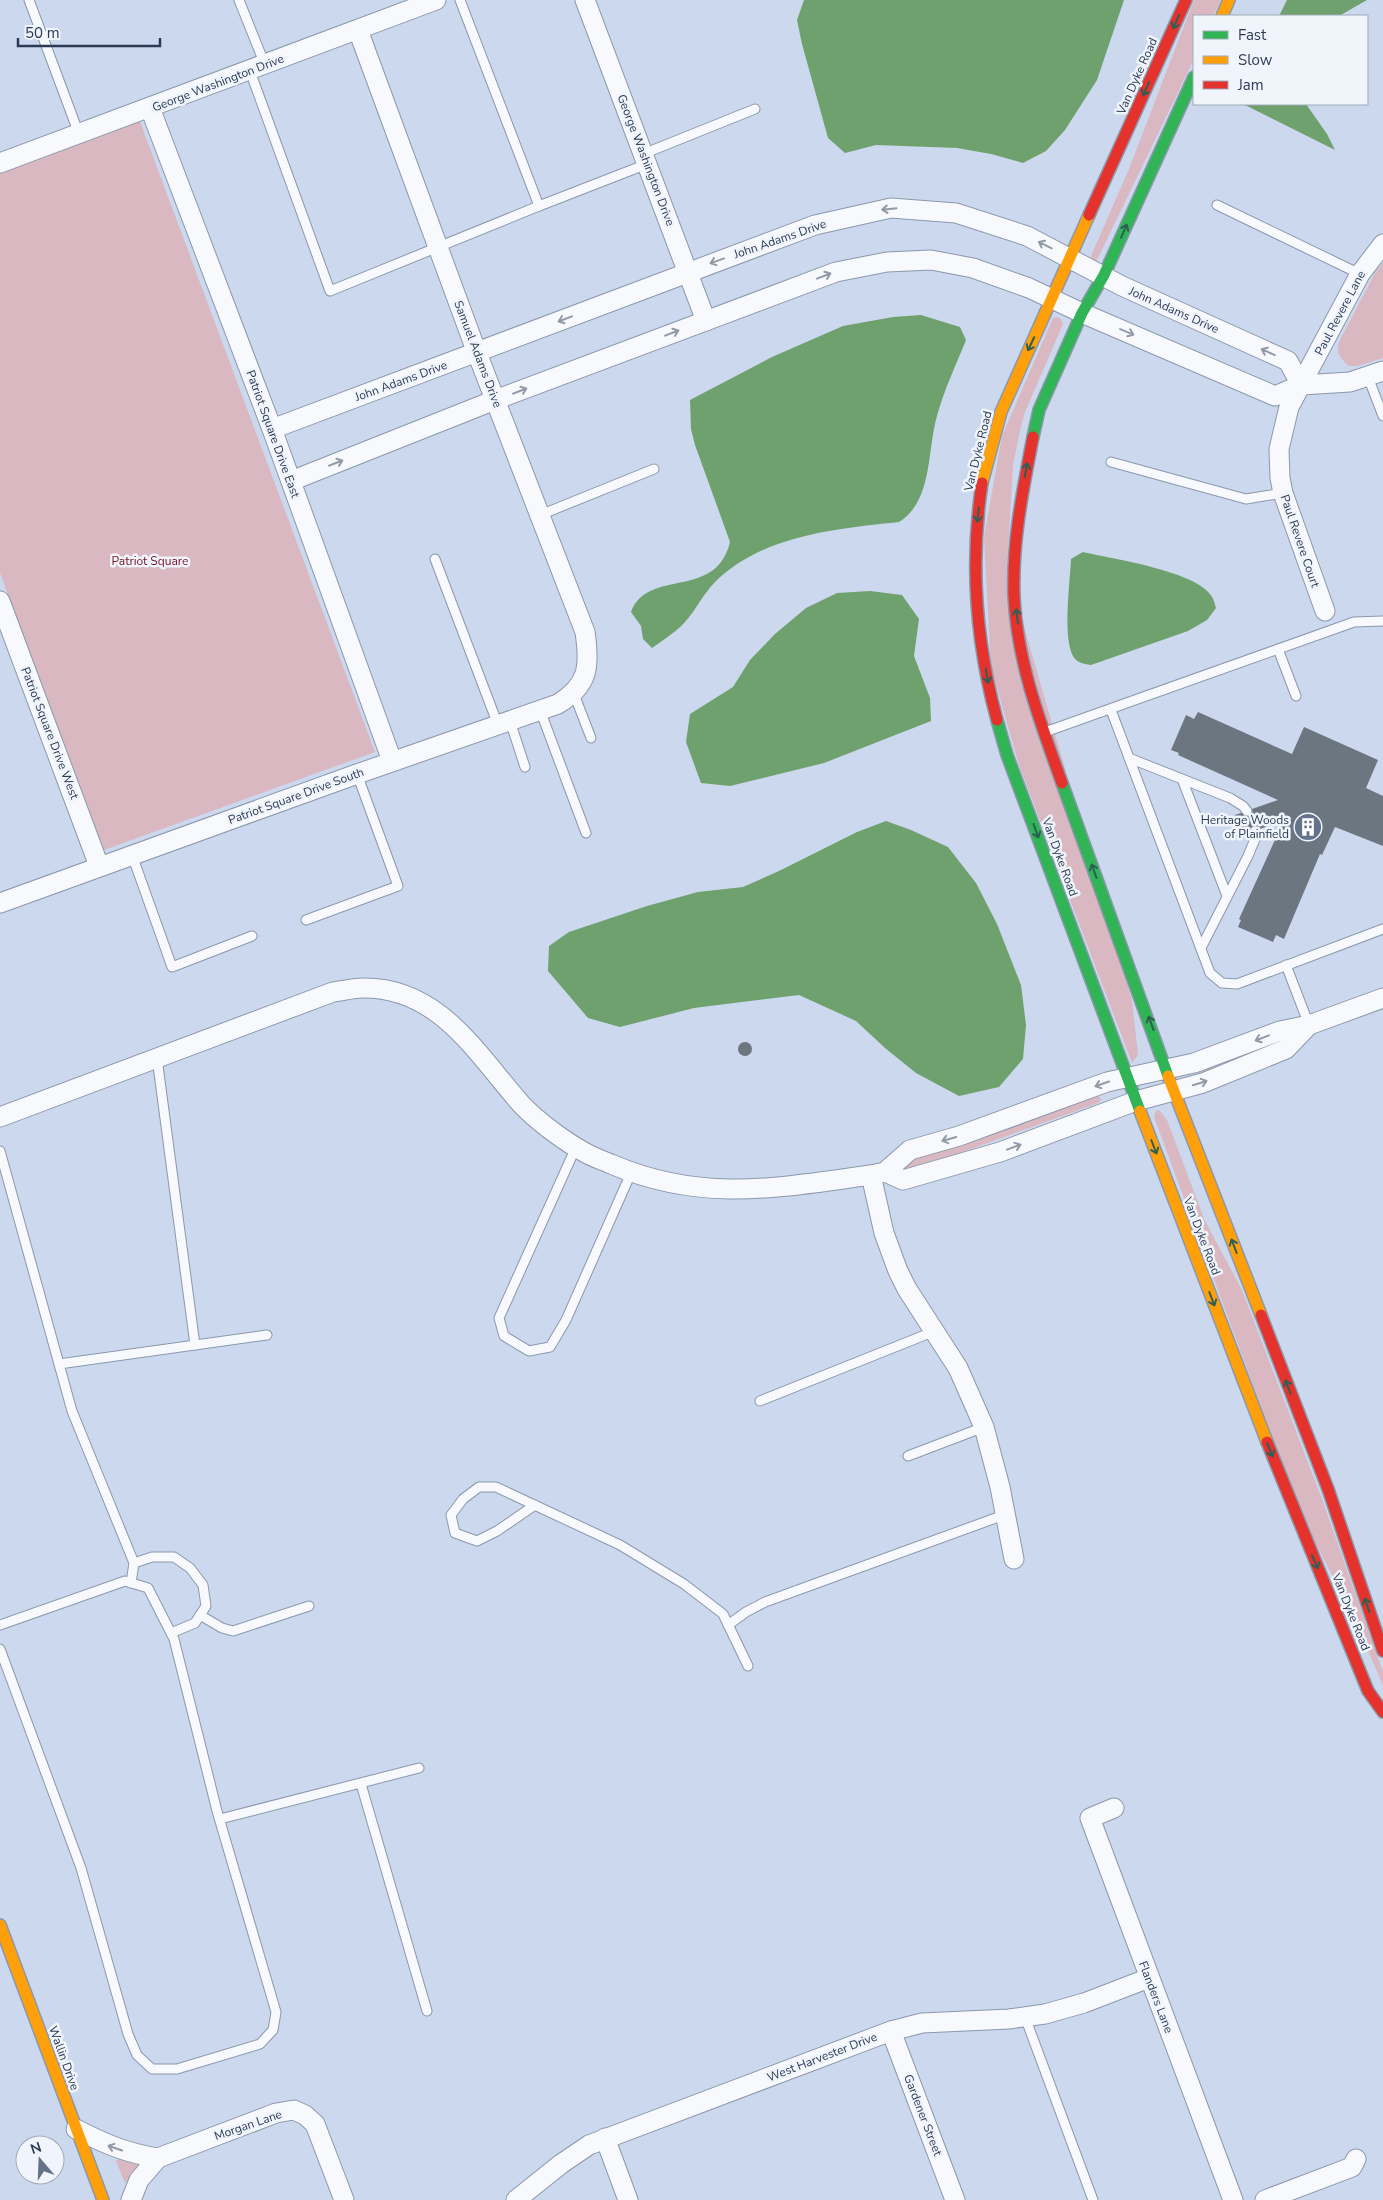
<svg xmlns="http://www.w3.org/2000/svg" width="1383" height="2200" font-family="'Nunito Sans',sans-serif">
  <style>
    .green { fill: #d9b8c1 }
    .water { fill: #6fa16e }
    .building { fill: #6c7680 }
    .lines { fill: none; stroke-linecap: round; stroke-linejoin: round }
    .lane-casing { stroke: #8b98ac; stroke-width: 11 }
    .street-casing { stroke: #8b98ac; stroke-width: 21 }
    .fast-casing { stroke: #8b98ac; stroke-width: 14 }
    .slow-casing { stroke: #8b98ac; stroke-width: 14 }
    .jam-casing { stroke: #8b98ac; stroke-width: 14 }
    .lane { stroke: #f7f9fc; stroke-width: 9 }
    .street { stroke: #f7f9fc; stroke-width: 19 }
    .fast { stroke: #30b455; stroke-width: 11 }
    .slow { stroke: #ff9f0a; stroke-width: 11 }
    .jam { stroke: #e5322d; stroke-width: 11 }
    .oneway { stroke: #2d5f55 }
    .oneway2 { stroke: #929aa8 }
    .labels { text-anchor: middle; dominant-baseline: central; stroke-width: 5; stroke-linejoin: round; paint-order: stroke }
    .street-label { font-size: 12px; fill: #2c3b55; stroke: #f0f4fb }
    .park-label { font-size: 12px; fill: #771322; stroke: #f0f4fb }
    .poi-label { font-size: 12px; fill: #2c3b55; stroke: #f0f4fb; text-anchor: end }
  </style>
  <rect width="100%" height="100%" fill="#cbd8ed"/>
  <g class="green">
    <path d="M1194 0H1221L1213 16H1194V59L1096 262 1093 261 1091 256 1129 169Z"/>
    <path d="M139 119 375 752 104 850 0 573V171Z"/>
    <path d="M1383 263V358L1358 366H1349C1340 358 1336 354 1339 342L1375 273Z"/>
    <path d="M1057 317 1060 318 1063 324 1025 412 1020 430 1013 465 1007 568 1132 1000 1138 1055 1132 1063 1019 765 991 667 984 537 1002 436 1053 318Z"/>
    <path d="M1281 1039 1280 1044 1200 1074 1196 1072Z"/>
    <path d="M1096 1095 1099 1096 1101 1100 1098 1103 921 1167 901 1171 898 1167 908 1161 964 1143Z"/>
    <path d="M1159 1110 1167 1120 1205 1221 1242 1290 1322 1499 1383 1672V1685L1349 1608 1301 1515 1154 1117 1156 1111Z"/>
    <path d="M118 2159 138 2165 125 2183 116 2161Z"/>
  </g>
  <g class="water">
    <path d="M804 0H1124L1097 80 1065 130 1046 151 1023 163 991 154 957 148 876 145 845 153 828 138 802 44 797 20Z"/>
    <path d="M1287 0H1367L1339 16H1279Z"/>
    <path d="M1243 104H1306L1327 134 1335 150Z"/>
    <path d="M921 315 960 327 966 340C956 365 944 390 937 416 927 450 933 501 899 522 835 529 763 535 715 582 703 594 696 610 685 622 676 632 663 640 652 648L643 639 641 626 631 612C648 567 716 601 730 542L695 445 691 429 690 400 772 357 843 326 893 317Z"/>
    <path d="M1083 552C1112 559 1198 571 1212 597 1214 600 1215 605 1216 608L1207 620 1188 631 1091 665C1083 664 1075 662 1072 654 1063 632 1070 583 1071 559Z"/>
    <path d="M870 591 902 595 919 619 914 656 930 698 931 721 824 763 730 786 701 783 686 742 690 714 733 687 750 660 775 634 806 608 837 593Z"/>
    <path d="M886 821 911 830 948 847 976 883 997 924 1021 985 1026 1025 1023 1059 999 1087 959 1096 916 1073 885 1048 856 1021 799 995 694 1008 620 1027 588 1018 548 971 549 946 569 932 647 906 698 892 743 887 779 871 857 832Z"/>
  </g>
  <g class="building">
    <path d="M1198 712 1292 754 1304 727 1378 760 1366 788 1383 796V846L1335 827 1322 855 1320 854 1284 939 1276 935 1273 942 1238 927 1241 920 1239 919 1284 820 1243 835 1235 815 1278 800 1178 755 1179 753 1171 750 1186 715 1194 719Z"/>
    <circle cx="745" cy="1049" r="7"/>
  </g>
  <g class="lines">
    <defs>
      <g id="lane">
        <path d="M29 0 79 134"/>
        <path d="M239 0 265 65"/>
        <path d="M250 71 330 291 539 206 460 0"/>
        <path d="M643 154 755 109"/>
        <path d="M1217 205 1360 274"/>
        <path d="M539 206 647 164"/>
        <path d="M1368 377 1383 416"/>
        <path d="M1111 462 1246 499 1283 493"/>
        <path d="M540 515 654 469"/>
        <path d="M435 559 498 725"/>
        <path d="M1278 649 1296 696"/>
        <path d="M574 694 591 738"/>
        <path d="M540 710 586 833"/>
        <path d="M1111 710 1210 973 1222 983 1237 984 1383 929"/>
        <path d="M510 721 525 767"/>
        <path d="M1045 732 1354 622 1383 621"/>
        <path d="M1129 758 1230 798 1243 806 1247 811"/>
        <path d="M1182 779 1227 896"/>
        <path d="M132 855 172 967 252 936"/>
        <path d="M306 920 398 886 357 774"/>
        <path d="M1201 948 1248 856 1255 839V831"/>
        <path d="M1286 965 1309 1025"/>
        <path d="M157 1058 195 1345"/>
        <path d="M576 1147 499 1318 504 1336 529 1351 550 1347 566 1320 631 1173"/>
        <path d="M0 1151 72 1411 134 1563"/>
        <path d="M59 1364 267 1335"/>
        <path d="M760 1401 935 1331"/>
        <path d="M908 1456 984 1427"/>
        <path d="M535 1505 497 1531 477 1541 455 1533 451 1515 463 1499 479 1487H496L620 1545 684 1584 723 1614 748 1666"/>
        <path d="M131 1583 134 1563 152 1557H174L190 1568 203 1585 206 1606 195 1623 171 1633"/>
        <path d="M200 1615 222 1628 233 1631 309 1606"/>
        <path d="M0 1625 125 1581 148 1588 174 1639 217 1811 276 2012 273 2030 260 2044 177 2069H152L137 2055 128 2034 81 1868 0 1649"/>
        <path d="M728 1625 746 1612 765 1602 1004 1515"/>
        <path d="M361 1784 427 2011"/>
        <path d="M220 1819 419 1768"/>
        <path d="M1025 2017 1093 2200"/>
      </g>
      <g id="street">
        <path d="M585 0 706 321"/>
        <path d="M150 108 272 429 392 761"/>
        <path d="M0 163 436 0"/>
        <path d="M272 429 815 225 891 208 956 213 1027 236 1122 286 1288 361 1301 385"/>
        <path d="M291 481 495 400 836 272 887 262 931 260 973 268 1029 288 1082 313 1275 396 1301 385 1350 382 1383 371"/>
        <path d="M0 601 99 866"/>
        <path d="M1325 611 1283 493 1280 478 1279 449 1289 407 1360 274 1383 244"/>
        <path d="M0 903 357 774 558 704C589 685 590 666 585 632L477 353 358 30"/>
        <path d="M0 1117 333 992C343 991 353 988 363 988 439 987 477 1054 521 1104 537 1121 564 1141 584 1152 592 1157 602 1160 611 1164 702 1203 777 1188 871 1175L885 1172 910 1150 959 1136 1107 1082 1194 1063 1280 1031 1309 1025 1383 998"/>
        <path d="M885 1172 903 1180 1000 1152 1136 1101 1203 1083 1286 1049 1309 1025"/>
        <path d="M871 1175 884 1233 898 1271 907 1289 958 1368 984 1427 1000 1487 1014 1559"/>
        <path d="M1114 1808 1090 1818 1233 2200"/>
        <path d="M891 2031 955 2200"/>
        <path d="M76 2129C105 2144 126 2153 158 2158"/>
        <path d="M605 2138 628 2200"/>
        <path d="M131 2200 139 2180 158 2158 276 2113 294 2110 305 2115 315 2124 344 2200"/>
        <path d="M516 2200 561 2164 589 2145 891 2031 922 2023 1009 2019 1045 2014 1084 2003 1149 1978"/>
        <path d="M1265 2200 1352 2167 1356 2159"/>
      </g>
      <g id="fast">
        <path d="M1033 437 1039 410 1082 313 1104 275 1194 77"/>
        <path d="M997 720 1007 755 1140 1111"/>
        <path d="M1062 783 1168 1076"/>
      </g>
      <g id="slow">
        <path d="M1222 16 1229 0"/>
        <path d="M982 483 1001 412 1089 215"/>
        <path d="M1168 1076 1261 1315"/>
        <path d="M1140 1111 1267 1442"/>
        <path d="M0 1925 103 2200"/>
      </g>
      <g id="jam">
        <path d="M1089 215 1186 0"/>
        <path d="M1033 437C1023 489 1012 542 1014 596 1017 661 1040 722 1062 783"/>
        <path d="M982 483C970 562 976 643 997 720"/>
        <path d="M1261 1315 1328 1489 1383 1651"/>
        <path d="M1267 1442 1368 1691 1383 1712"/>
      </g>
    </defs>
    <use href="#lane" class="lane-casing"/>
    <use href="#street" class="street-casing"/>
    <use href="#fast" class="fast-casing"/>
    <use href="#slow" class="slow-casing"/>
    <use href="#jam" class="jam-casing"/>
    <use href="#lane" class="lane"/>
    <use href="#street" class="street"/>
    <use href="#fast" class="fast"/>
    <use href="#slow" class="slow"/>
    <use href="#jam" class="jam"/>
  </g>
  <defs><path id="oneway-shaft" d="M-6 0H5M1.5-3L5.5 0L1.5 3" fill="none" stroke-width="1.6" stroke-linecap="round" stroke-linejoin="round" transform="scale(1.25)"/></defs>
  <g class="oneway">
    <use href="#oneway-shaft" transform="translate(1176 22) rotate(114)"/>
    <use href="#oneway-shaft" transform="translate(1146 89) rotate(114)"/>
    <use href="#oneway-shaft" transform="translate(1124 231) rotate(-66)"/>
    <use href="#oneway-shaft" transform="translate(1031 344) rotate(115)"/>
    <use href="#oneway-shaft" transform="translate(1026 470) rotate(-79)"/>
    <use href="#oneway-shaft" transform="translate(978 515) rotate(97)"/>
    <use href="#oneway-shaft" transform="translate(1017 616) rotate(-97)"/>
    <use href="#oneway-shaft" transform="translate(987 676) rotate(80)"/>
    <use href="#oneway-shaft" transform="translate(1036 831) rotate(70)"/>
    <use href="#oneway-shaft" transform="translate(1094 871) rotate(-110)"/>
    <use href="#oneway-shaft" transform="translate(1151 1023) rotate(-110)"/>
    <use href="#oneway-shaft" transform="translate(1154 1147) rotate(69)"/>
    <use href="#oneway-shaft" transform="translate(1234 1246) rotate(-111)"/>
    <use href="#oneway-shaft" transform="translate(1212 1299) rotate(69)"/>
    <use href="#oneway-shaft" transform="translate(1288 1387) rotate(-111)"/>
    <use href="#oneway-shaft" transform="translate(1270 1450) rotate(69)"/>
    <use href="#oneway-shaft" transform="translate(1315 1562) rotate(66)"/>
    <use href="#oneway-shaft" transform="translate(1367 1605) rotate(-109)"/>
  </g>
  <g class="oneway2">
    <use href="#oneway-shaft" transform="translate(889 209) rotate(174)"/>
    <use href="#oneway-shaft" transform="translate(1045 245) rotate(-153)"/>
    <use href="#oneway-shaft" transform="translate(717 261) rotate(160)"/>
    <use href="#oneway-shaft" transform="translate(824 276) rotate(-21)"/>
    <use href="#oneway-shaft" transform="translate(565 319) rotate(159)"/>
    <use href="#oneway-shaft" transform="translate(1127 332) rotate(23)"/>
    <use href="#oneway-shaft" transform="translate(672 333) rotate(-21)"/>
    <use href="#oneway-shaft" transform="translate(1268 352) rotate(-156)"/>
    <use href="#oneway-shaft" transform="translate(520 391) rotate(-21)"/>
    <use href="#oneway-shaft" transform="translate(336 463) rotate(-21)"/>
    <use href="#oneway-shaft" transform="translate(1262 1038) rotate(159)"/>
    <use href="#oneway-shaft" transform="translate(1200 1083) rotate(-17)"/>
    <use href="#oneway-shaft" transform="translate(1102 1084) rotate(161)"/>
    <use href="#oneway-shaft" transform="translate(949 1139) rotate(164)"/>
    <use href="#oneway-shaft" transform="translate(1014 1147) rotate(-20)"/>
    <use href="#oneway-shaft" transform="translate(115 2148) rotate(-161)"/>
  </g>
  <defs>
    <symbol id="building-disc" viewBox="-11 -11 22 22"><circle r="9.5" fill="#64728a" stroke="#f0f4fb"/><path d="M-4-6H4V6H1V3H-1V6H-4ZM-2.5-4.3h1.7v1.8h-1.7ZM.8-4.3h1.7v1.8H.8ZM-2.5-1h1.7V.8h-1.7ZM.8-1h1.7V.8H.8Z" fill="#fff"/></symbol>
  </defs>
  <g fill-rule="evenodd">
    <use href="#building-disc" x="1292" y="811" width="32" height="32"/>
  </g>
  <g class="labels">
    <g class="street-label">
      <text transform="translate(1137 76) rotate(-66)">Van Dyke Road</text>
      <text transform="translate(218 83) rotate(-21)">George Washington Drive</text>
      <text transform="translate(646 160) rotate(69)">George Washington Drive</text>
      <text transform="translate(780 239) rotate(-19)">John Adams Drive</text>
      <text transform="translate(1174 310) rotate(24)">John Adams Drive</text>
      <text transform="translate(1340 313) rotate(-62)">Paul Revere Lane</text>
      <text transform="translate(478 354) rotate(69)">Samuel Adams Drive</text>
      <text transform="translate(401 381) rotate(-20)">John Adams Drive</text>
      <text transform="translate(273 434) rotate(70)">Patriot Square Drive East</text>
      <text transform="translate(978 451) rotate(-76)">Van Dyke Road</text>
      <text transform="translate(1300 541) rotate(71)">Paul Revere Court</text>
      <text transform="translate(50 733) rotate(69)">Patriot Square Drive West</text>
      <text transform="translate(296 796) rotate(-20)">Patriot Square Drive South</text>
      <text transform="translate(1060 857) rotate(70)">Van Dyke Road</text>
      <text transform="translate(1202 1236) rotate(69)">Van Dyke Road</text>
      <text transform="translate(1351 1612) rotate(68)">Van Dyke Road</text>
      <text transform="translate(1156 1997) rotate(69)">Flanders Lane</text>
      <text transform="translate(822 2057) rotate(-21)">West Harvester Drive</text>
      <text transform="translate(64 2058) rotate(70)">Wallin Drive</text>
      <text transform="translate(923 2115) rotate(69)">Gardener Street</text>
      <text transform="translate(248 2125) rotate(-19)">Morgan Lane</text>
    </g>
    <g class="park-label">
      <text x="150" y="561">Patriot Square</text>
    </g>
    <g class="poi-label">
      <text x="1289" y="820">Heritage Woods<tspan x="1289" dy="14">of Plainfield</tspan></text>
    </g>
  </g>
  <rect x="1193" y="15" width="175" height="90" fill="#f0f4fb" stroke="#a2aab9"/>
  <rect x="1203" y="31" width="25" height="8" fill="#30b455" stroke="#a2aab9"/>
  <text x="1238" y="40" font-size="15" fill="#2c3b55">Fast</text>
  <rect x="1203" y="56" width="25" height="8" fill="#ff9f0a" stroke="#a2aab9"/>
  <text x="1238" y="65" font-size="15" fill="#2c3b55">Slow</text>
  <rect x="1203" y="81" width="25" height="8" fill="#e5322d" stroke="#a2aab9"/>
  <text x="1238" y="90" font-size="15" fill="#2c3b55">Jam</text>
  <g transform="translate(40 2160) rotate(341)"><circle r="24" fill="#f0f4fb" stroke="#a2aab9"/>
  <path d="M0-4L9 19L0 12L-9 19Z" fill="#64728a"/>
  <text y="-8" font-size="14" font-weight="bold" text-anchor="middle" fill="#2c3b55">N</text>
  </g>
  <path d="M18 38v8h142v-8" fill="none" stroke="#2c3b55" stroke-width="2.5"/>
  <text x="25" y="38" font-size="15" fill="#2c3b55" stroke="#f0f4fb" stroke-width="4" paint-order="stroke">50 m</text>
</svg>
